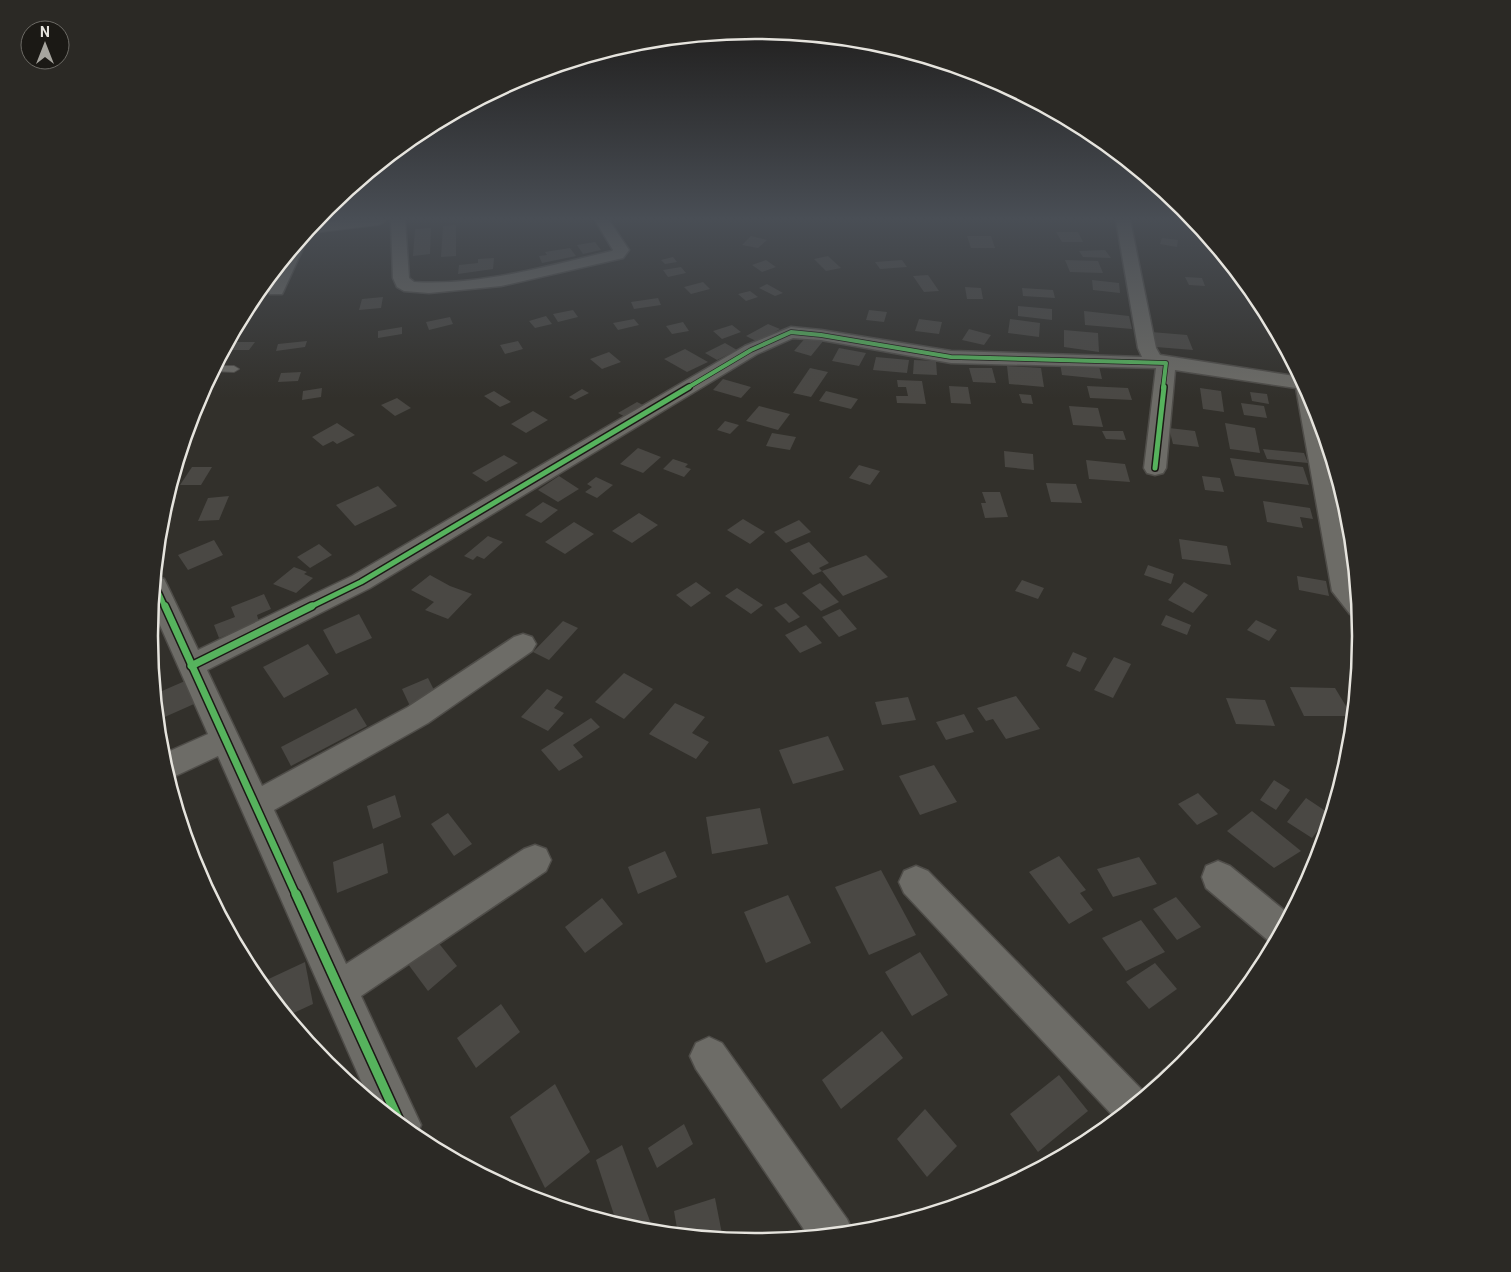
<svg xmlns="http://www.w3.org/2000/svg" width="1511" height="1272" font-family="Roboto,sans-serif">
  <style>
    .building { fill: #4a4844 }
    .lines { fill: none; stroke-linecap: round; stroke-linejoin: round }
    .service-casing { stroke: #4f4d49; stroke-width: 2 }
    .minor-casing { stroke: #4f4d49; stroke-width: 3 }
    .tertiary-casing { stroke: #4f4d49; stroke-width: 2 }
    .service { fill: #6d6c67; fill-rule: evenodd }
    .minor { fill: #6d6c67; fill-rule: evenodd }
    .tertiary { fill: #6d6c67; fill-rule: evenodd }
    .cycleway-far3-casing { stroke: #1b1915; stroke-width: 5.5 }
    .cycleway-far2-casing { stroke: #1b1915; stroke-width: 8 }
    .cycleway-far1-casing { stroke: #1b1915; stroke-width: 10 }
    .cycleway-casing { stroke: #1b1915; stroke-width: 12 }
    .cycleway-far3 { stroke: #56b35d; stroke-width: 4 }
    .cycleway-far2 { stroke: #56b35d; stroke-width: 5 }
    .cycleway-far1 { stroke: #56b35d; stroke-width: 7 }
    .cycleway { stroke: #56b35d; stroke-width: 9 }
    .rim { fill: none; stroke: #e6e4de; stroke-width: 2.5 }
  </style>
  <rect width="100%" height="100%" fill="#32302b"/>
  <g class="building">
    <path d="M456 225V256L441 257 443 226Z"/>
    <path d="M431 228 430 254 413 256 415 229Z"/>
    <path d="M1056 232H1078L1083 242H1062Z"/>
    <path d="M751 236 767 240 758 248 742 245Z"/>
    <path d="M967 236H991L995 248H971Z"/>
    <path d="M1162 238 1178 240 1177 247 1160 244Z"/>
    <path d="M595 242 601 250 583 254 577 245Z"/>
    <path d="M570 248 576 256 542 263 539 256 547 255 545 252Z"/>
    <path d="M1105 250 1111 258 1083 257 1079 251Z"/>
    <path d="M828 256 841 268 826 271 814 259Z"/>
    <path d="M673 257 677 262 665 264 661 260Z"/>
    <path d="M494 258 493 269 458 274 459 265 478 263V259Z"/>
    <path d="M766 260 776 267 762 272 752 265Z"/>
    <path d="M902 260 907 267 880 269 875 262Z"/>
    <path d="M1065 260 1098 261 1103 273 1070 272Z"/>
    <path d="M681 267 686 273 668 277 663 270Z"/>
    <path d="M928 275 939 291 924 292 913 276Z"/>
    <path d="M1185 277 1202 278 1205 286 1189 285Z"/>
    <path d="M1092 280 1119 283 1120 293 1093 290Z"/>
    <path d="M703 282 710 289 691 294 684 287Z"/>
    <path d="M767 284 783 293 775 296 759 288Z"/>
    <path d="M965 287 981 288 983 299H967Z"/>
    <path d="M1022 288 1053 290 1055 298 1023 296Z"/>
    <path d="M750 291 758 297 746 301 738 294Z"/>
    <path d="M383 297 381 308 359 310 362 299Z"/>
    <path d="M658 298 661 305 634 309 631 302Z"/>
    <path d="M249 304H261L250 319H241Z"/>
    <path d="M1018 306 1052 309V320L1018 316Z"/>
    <path d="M573 310 578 317 558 322 553 314Z"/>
    <path d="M869 310 887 312 884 322 866 320Z"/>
    <path d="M1084 311 1129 316 1132 329 1085 325Z"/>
    <path d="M546 316 552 324 535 328 529 321Z"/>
    <path d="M450 317 453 324 429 330 426 322Z"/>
    <path d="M634 319 639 325 618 330 613 323Z"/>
    <path d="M919 319 942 322 939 334 915 331Z"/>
    <path d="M1010 319 1040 323 1039 337 1008 333Z"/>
    <path d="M683 322 689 331 672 334 666 326Z"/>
    <path d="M768 324 780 329 758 342 746 336Z"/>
    <path d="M732 325 741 332 722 339 713 331Z"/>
    <path d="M402 327V334L378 338V331Z"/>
    <path d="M969 329 991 335 984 345 962 340Z"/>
    <path d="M1064 330 1098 333 1099 352 1064 347Z"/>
    <path d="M1151 332 1187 335 1193 350 1156 347Z"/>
    <path d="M807 336 824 340 811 356 794 351Z"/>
    <path d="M307 341 305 347 276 351 278 344Z"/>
    <path d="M518 341 523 349 505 354 500 345Z"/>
    <path d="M237 342H255L249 350H231Z"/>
    <path d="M725 343 737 350 717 360 705 353Z"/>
    <path d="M839 348 866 353 859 366 832 361Z"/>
    <path d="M685 349 708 362 687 372 664 359Z"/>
    <path d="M609 352 621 362 602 369 590 359Z"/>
    <path d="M876 357 909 360 907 373 873 370Z"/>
    <path d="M914 360 936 361 937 375 913 374Z"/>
    <path d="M1060 363 1099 366 1102 379 1062 375Z"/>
    <path d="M1007 366 1041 368 1044 387 1009 384Z"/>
    <path d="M810 368 828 372 811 397 793 393Z"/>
    <path d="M969 368H992L996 383 973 382Z"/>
    <path d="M301 372 298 381 278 382 281 373Z"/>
    <path d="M723 379 751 387 741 398 713 390Z"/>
    <path d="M897 380 922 381 926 404 897 403 896 396H908L906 387H898Z"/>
    <path d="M949 386 968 387 971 404 951 403Z"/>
    <path d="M1087 386 1128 388 1132 400 1090 398Z"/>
    <path d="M322 388 321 397 302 400 303 391Z"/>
    <path d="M1200 388 1221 391 1224 412 1203 409Z"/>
    <path d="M582 389 589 393 575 400 569 397Z"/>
    <path d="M494 391 511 402 500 407 484 396Z"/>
    <path d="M826 391 858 399 851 409 819 401Z"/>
    <path d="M1250 392 1267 394 1269 404 1252 401Z"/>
    <path d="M1019 394 1031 395 1033 404 1022 403Z"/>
    <path d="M397 398 411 408 395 416 381 405Z"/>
    <path d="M637 402 649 408 631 420 618 413Z"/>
    <path d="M1241 403 1264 406 1267 418 1244 415Z"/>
    <path d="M759 406 790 414 778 430 746 421Z"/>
    <path d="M1069 406 1098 408 1103 427 1073 425Z"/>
    <path d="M533 411 548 420 526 433 511 424Z"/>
    <path d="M725 421 739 425 730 434 717 430Z"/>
    <path d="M337 423 355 435 337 444 333 441 323 446 312 437Z"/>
    <path d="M1225 423 1255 428 1260 453 1230 449Z"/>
    <path d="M1169 428 1195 431 1199 447 1173 444Z"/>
    <path d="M1102 431H1123L1126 440 1106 439Z"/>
    <path d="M772 433 796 437 790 450 766 446Z"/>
    <path d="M638 448 661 457 643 473 620 464Z"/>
    <path d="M1263 449 1304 453 1308 463 1267 459Z"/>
    <path d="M1004 451 1033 454 1034 470 1005 467Z"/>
    <path d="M504 455 518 463 486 482 472 473Z"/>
    <path d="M1230 458 1303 467 1309 485 1235 476Z"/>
    <path d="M673 459 688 464 685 467 691 469 684 477 663 469Z"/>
    <path d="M1086 460 1125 464 1130 482 1089 479Z"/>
    <path d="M859 465 880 471 870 485 849 478Z"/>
    <path d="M192 467H212L201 485H180Z"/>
    <path d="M559 476 579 489 558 502 538 490Z"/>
    <path d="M1202 476 1220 478 1224 492 1205 490Z"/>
    <path d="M596 477 613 485 597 498 585 492 592 487 587 484Z"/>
    <path d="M1046 483 1076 484 1082 503 1051 502Z"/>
    <path d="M378 486 397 506 355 526 336 505Z"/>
    <path d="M982 492H1000L1008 517 985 518 981 503H986Z"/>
    <path d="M176 496 173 511 163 512 167 497Z"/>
    <path d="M229 496 219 520 198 521 208 498Z"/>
    <path d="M1263 501 1310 508 1313 519 1300 517 1303 528 1267 522Z"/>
    <path d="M543 502 558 510 541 523 525 515Z"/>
    <path d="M639 513 658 525 632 543 612 531Z"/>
    <path d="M743 519 765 532 750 544 727 530Z"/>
    <path d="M799 520 811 532 786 543 774 532Z"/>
    <path d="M574 522 594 534 565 554 545 542Z"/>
    <path d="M488 536 503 542 484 559 477 556 473 560 464 556Z"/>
    <path d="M1179 539 1227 546 1231 565 1182 559Z"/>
    <path d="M214 540 223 555 188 570 178 555Z"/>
    <path d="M809 542 829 563 819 568 822 571 866 555 888 577 843 596 822 571 813 575 790 550Z"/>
    <path d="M319 544 332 555 310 568 297 557Z"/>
    <path d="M1148 565 1174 574 1171 584 1144 575Z"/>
    <path d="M294 567 307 572 304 574 313 578 296 593 273 584Z"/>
    <path d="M430 575 450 586 472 594 448 619 425 610 434 602 411 590Z"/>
    <path d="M1297 576 1326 581 1329 596 1299 590Z"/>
    <path d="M1022 580 1044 588 1038 599 1015 591Z"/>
    <path d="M696 582 711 593 691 607 676 595Z"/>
    <path d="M1184 582 1208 595 1193 613 1168 600Z"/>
    <path d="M820 583 839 602 821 611 802 593Z"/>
    <path d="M737 588 763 605 751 614 725 596Z"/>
    <path d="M264 594 271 609 257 615 259 622 219 638 214 625 235 617 231 607Z"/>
    <path d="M786 603 800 617 789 623 774 608Z"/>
    <path d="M840 609 857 629 839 637 822 617Z"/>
    <path d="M359 614 372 638 336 654 323 630Z"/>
    <path d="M1166 615 1191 625 1187 635 1161 625Z"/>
    <path d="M1256 620 1277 630 1269 641 1247 630Z"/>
    <path d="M563 621 578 628 549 660 533 652Z"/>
    <path d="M806 625 822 643 800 653 785 635Z"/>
    <path d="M308 644 329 674 284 698 263 667Z"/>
    <path d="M1073 652 1087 658 1080 672 1066 666Z"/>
    <path d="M1114 657 1131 664 1113 698 1094 690Z"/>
    <path d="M624 673 653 689 624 719 595 702Z"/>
    <path d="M428 678 436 694 410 706 402 689Z"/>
    <path d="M185 681 194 704 158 720 155 694Z"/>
    <path d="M1290 687 1335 688 1352 716H1304Z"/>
    <path d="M547 689 563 697 554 708 564 713 548 731 521 717Z"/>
    <path d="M1016 696 1040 729 1006 739 993 719 986 721 977 708Z"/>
    <path d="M908 697 916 720 882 725 875 702Z"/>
    <path d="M1226 698 1265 700 1275 726 1236 724Z"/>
    <path d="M675 703 705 717 692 733 709 742 696 759 649 734Z"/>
    <path d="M356 708 367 726 291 766 281 747Z"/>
    <path d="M964 714 974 732 946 740 936 722Z"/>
    <path d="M591 718 600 727 573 745 583 757 559 771 541 750Z"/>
    <path d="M828 736 844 770 793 784 779 750Z"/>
    <path d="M934 765 957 802 920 815 899 776Z"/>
    <path d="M1274 780 1290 790 1276 810 1260 800Z"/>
    <path d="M1198 793 1218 814 1197 825 1178 804Z"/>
    <path d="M395 795 401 817 373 829 367 806Z"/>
    <path d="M1306 798 1330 814 1312 838 1287 822Z"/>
    <path d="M760 808 768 844 712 854 706 817Z"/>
    <path d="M1252 811 1301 851 1274 868 1227 831Z"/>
    <path d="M448 813 472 844 454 856 431 824Z"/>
    <path d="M383 843 388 873 337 893 333 862Z"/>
    <path d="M665 851 677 877 638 894 628 867Z"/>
    <path d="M1059 856 1086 890 1080 893 1093 910 1069 924 1029 872Z"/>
    <path d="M1139 857 1157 884 1113 897 1097 869Z"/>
    <path d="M881 870 916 935 869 955 835 887Z"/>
    <path d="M788 895 811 943 766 963 744 912Z"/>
    <path d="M1176 897 1201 927 1177 940 1153 909Z"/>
    <path d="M602 898 623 924 585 953 565 927Z"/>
    <path d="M1141 920 1165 952 1126 971 1102 938Z"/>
    <path d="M437 941 457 966 428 991 408 964Z"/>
    <path d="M920 952 948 995 912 1016 885 972Z"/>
    <path d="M305 962 313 1004 287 1016 260 983Z"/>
    <path d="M1155 963 1177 989 1149 1009 1126 982Z"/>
    <path d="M501 1004 520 1032 476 1068 457 1038Z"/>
    <path d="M882 1031 903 1058 841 1109 822 1080Z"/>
    <path d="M1164 1068 1171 1075 1137 1103 1132 1098Z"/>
    <path d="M1059 1075 1088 1111 1038 1152 1010 1114Z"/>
    <path d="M555 1084 590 1152 545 1188 510 1117Z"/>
    <path d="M925 1109 957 1146 927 1177 897 1139Z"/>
    <path d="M684 1124 693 1144 657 1168 648 1148Z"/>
    <path d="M622 1145 654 1232 637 1230 617 1224 596 1160Z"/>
    <path d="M715 1198 723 1239 678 1234 674 1211Z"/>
  </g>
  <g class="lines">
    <defs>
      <path id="service" d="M216 366H234L239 369 234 372 213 371Z"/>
      <g id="minor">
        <path d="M391 220H405L409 278 414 282C480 286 547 266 612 251L613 250 595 220H609L629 250 623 258 501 286 429 293 404 291 397 287 393 278Z"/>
        <path d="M1116 220H1130L1156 348 1160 355 1301 377 1315 404 1326 438 1357 587 1360 616 1350 614 1332 591 1296 388 1175 370 1166 468 1163 473 1155 475 1147 473 1144 468 1156 368 951 363 821 340 793 338 757 354 370 588 207 670 262 786 408 707 514 637 523 634 532 637 536 644 532 651 428 723 274 810 346 964 524 849 535 845 546 849 551 860 546 871 361 996 421 1125 416 1137 369 1099 218 756 169 779 161 755 208 734 152 607 155 576 164 579 167 585 198 650 352 576 745 346 791 327 821 330 951 351 1142 357 1138 348Z"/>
        <path d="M300 240 305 244 284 290 282 294H270L268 290 279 266Z"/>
        <path d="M1218 861 1230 866 1290 915 1275 944 1270 942 1206 888 1202 877 1206 866Z"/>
        <path d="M916 866 928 871 1147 1095 1117 1120 904 893 899 882 904 871Z"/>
        <path d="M709 1037 722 1043 847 1219 853 1232 809 1237 696 1069 690 1056 696 1043Z"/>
      </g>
      <path id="tertiary" d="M345 220H386L383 223 378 225 305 234 313 225Z"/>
    </defs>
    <use href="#service" class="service-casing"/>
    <use href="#minor" class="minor-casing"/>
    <use href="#tertiary" class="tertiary-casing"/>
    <use href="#service" class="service"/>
    <use href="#minor" class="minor"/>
    <use href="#tertiary" class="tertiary"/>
    <defs>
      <path id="cycleway-far3" d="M687 388 751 350 791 332 821 335 951 357 1166 363 1163 388"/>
      <g id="cycleway-far2">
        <path d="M1155 468 1164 387"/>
        <path d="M155 585 165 607"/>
        <path d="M310 607 361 582 689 387"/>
      </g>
      <g id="cycleway-far1">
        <path d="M165 606 296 895"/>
        <path d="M191 666 312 606"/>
      </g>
      <path id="cycleway" d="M296 894 401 1125"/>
    </defs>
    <use href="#cycleway-far3" class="cycleway-far3-casing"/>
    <use href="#cycleway-far2" class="cycleway-far2-casing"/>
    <use href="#cycleway-far1" class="cycleway-far1-casing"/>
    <use href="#cycleway" class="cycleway-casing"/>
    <use href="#cycleway-far3" class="cycleway-far3"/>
    <use href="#cycleway-far2" class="cycleway-far2"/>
    <use href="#cycleway-far1" class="cycleway-far1"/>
    <use href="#cycleway" class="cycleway"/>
  </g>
  <linearGradient id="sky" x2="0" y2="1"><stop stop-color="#1c1a18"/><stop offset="0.55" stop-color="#494e55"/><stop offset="1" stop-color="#494e55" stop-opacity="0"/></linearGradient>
  <rect width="1511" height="398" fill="url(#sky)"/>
  <path d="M0 0H1511V1272H0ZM158 636a597 597 0 1 1 1194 0a597 597 0 1 1-1194 0Z" fill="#2b2925" fill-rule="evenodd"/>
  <path class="rim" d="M158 636a597 597 0 1 1 1194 0a597 597 0 1 1-1194 0Z"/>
  <g transform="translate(45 45)"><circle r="24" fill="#1b1915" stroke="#6c6a65"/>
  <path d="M0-4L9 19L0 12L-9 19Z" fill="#a7a59f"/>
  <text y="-8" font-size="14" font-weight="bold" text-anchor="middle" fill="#e6e4de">N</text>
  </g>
</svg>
